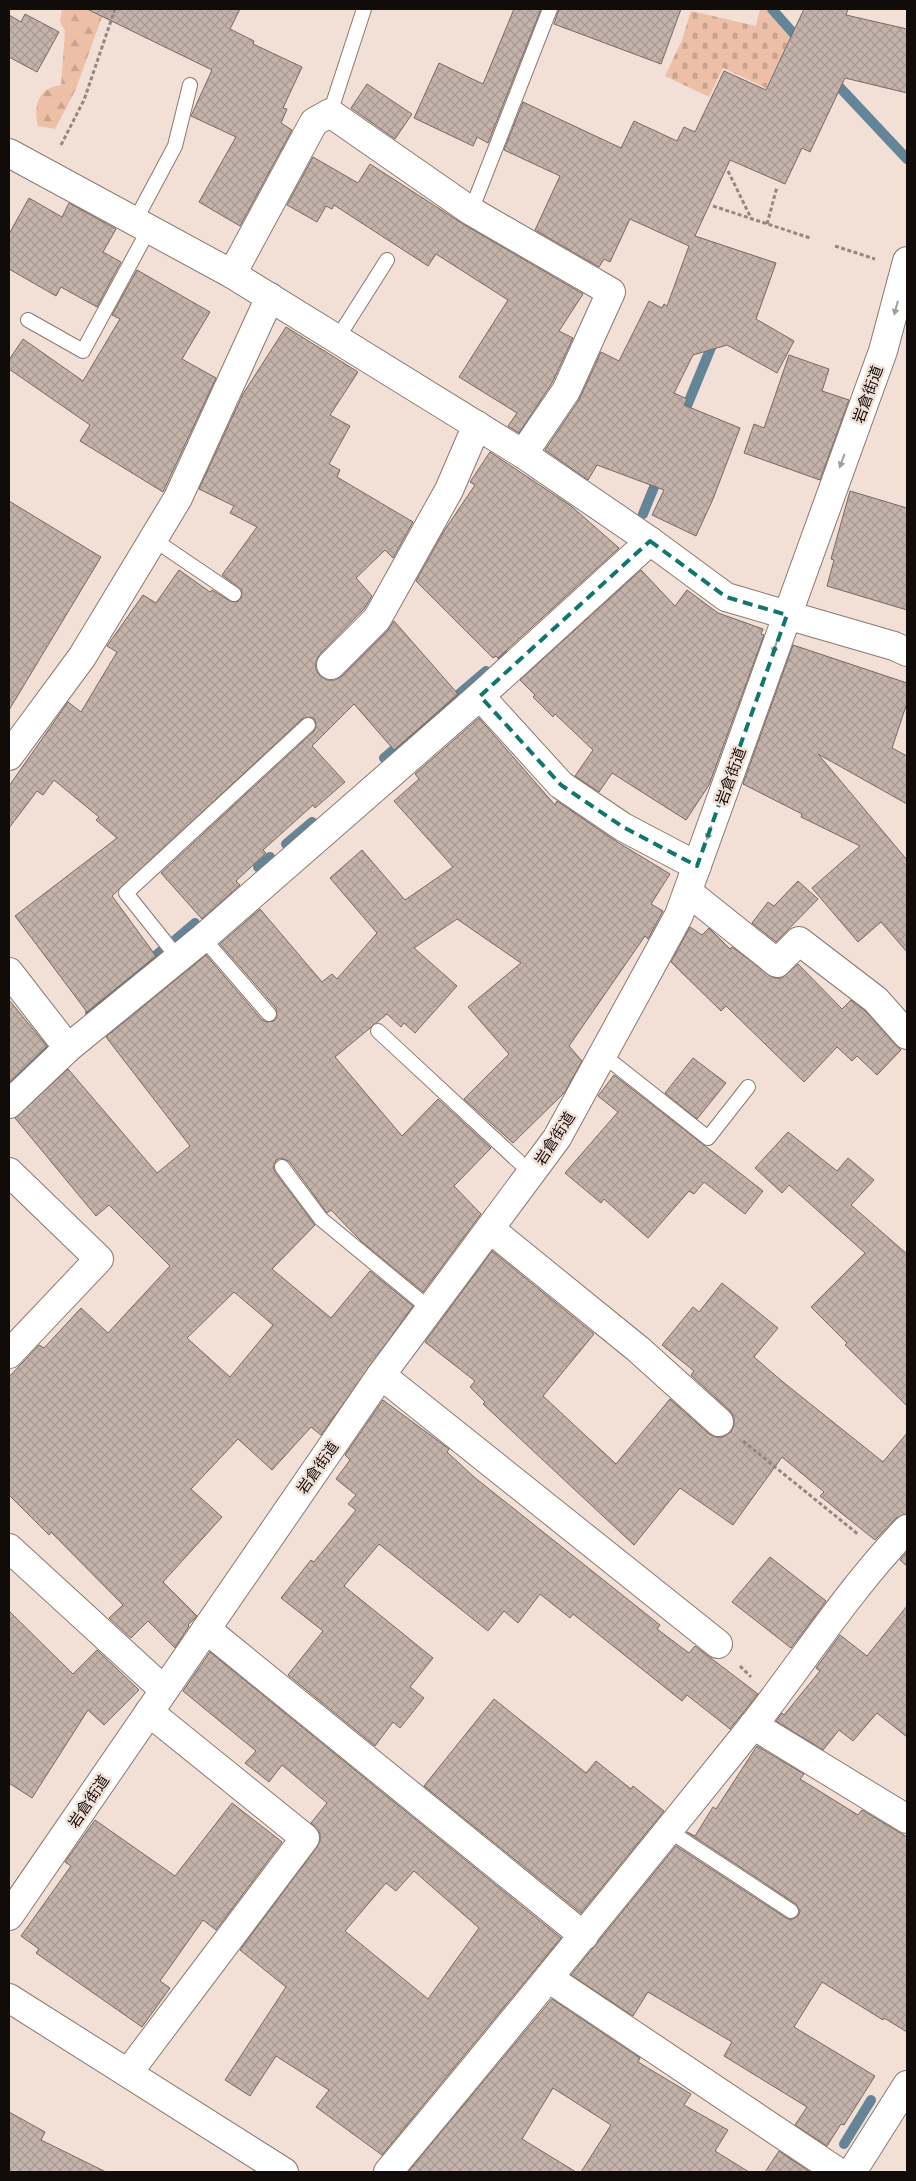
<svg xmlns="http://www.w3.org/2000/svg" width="916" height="2181" font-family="Lato,'Noto Sans JP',sans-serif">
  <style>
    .forest { fill: url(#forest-firs) }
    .cemetery { fill: url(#cemetery-stones) }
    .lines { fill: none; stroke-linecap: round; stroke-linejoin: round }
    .stream { stroke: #648498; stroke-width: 10 }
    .building { fill: url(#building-cross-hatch); stroke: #786961; fill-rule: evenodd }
    .service-casing { stroke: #897970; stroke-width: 16 }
    .minor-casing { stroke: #897970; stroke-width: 30 }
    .tertiary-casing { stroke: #897970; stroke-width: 30 }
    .path { stroke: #948781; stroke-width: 3; stroke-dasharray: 4 2.5; stroke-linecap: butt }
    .service { stroke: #fff; stroke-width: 14 }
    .minor { stroke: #fff; stroke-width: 28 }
    .tertiary { stroke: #fff; stroke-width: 28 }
    .oneway { fill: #a09e9d }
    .marked { fill: none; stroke: #0f766e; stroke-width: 4; stroke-dasharray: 10 6; stroke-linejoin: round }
    .labels { text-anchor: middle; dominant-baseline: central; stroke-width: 5; stroke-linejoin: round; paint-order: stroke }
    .street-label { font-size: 15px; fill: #110c09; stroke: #f2e0d7 }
  </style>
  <defs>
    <pattern id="forest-firs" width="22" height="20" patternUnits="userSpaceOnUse" patternTransform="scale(1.25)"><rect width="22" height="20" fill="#edbfa7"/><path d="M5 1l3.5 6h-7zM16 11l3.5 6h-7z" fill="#caa38e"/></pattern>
    <pattern id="cemetery-stones" width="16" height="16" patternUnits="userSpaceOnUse" patternTransform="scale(1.25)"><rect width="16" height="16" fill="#edbfa7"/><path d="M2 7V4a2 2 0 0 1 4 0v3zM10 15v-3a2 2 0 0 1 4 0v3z" fill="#caa38e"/></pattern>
    <pattern id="building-cross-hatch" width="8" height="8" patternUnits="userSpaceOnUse" patternTransform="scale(1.25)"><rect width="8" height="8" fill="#c4b3aa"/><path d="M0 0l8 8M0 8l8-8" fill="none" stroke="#a79991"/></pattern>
  </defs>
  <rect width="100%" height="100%" fill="#f2e0d7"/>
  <path class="forest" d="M62 9H105L75 91 55 129 38 126C33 106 38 88 61 85L65 31 60 22Z"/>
  <path class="cemetery" d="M760 9H767L791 36 766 88 723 68 709 97 665 76 682 40 691 11 756 26Z"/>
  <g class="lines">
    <g class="stream">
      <path d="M772 9 801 42"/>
      <path d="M831 78 907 159"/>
      <path d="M682 418 712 345"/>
      <path d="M643 514 659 475"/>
      <path d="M502 657 504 655"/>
      <path d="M384 758 486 671"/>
      <path d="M286 844 312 822"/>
      <path d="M258 867 270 857"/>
      <path d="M175 940 195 923"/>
      <path d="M90 1013 161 951"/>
      <path d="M9 1083 46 1051"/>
      <path d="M844 2144 871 2100"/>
    </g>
  </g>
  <g class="building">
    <path d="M87 9H240L230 29 254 41 253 44 302 67 283 108 287 109 281 123 292 130 240 226 199 202 236 137 191 116 212 70Z"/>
    <path d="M514 9H541L488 143 477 137 473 146 414 118 439 63 483 84Z"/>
    <path d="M559 9H681L661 64 554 24Z"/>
    <path d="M804 9H848L846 15 907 29V93L845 78 810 152 802 148 785 184 730 160 695 236 776 263 756 319 794 341 777 373 727 345 693 355 674 393 687 399 684 405 740 428 713 499 696 536 652 515 664 490 597 465 588 480 545 450 579 400 601 352 619 361 649 301 662 308 664 304 667 306 689 246 630 219 610 262 604 259 599 267 535 230 560 176 504 150 523 102 621 148 634 121 677 141 684 127 695 132 724 71 766 90Z"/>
    <path d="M25 14 59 32 37 72 9 57V15L21 22Z"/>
    <path d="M367 84 412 114 395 139 351 108Z"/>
    <path d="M313 157 358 183 370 164 463 224 583 294 559 331 573 338 552 383 519 433 508 426 517 413 459 377 508 300 436 254 428 266 334 205 332 209 326 206 317 222 287 205Z"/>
    <path d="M29 198 62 217 69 203 116 229 103 252 121 262 97 307 61 287 56 296 9 269V234Z"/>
    <path d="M137 270 210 312 182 359 216 378 163 492 80 441 90 425 9 369V360L23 339 83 381 120 319 112 315Z"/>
    <path d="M286 327 358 372 330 415 350 426 329 464 340 470 337 477 413 522 393 558 385 550 356 578 372 596 364 609 320 654 316 661V670L320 676 327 680H335L342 676 388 630 394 621 458 694 394 750 354 704 312 746 345 782 315 808 313 805 263 850 266 853 236 881 240 885 202 919 161 873 314 731 316 727 315 719 310 717 302 719 112 896 156 956 87 1012 15 916 117 838 96 820 99 817 54 780 43 795 37 791 9 828V786L68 702 81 712 117 652 107 646 143 595 156 603 179 570 210 592 212 590 230 601 237 602 241 598 242 590 222 575 257 527 230 513 234 506 199 489 243 394Z"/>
    <path d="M789 355 829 369 822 391 849 400 820 480 744 453 754 424 764 428Z"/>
    <path d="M490 452 571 506 619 548 498 658 496 656 493 658 416 581 444 531 475 485 470 482Z"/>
    <path d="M850 491 907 508V610L827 586 834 560 831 559Z"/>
    <path d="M9 501 101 557 9 710Z"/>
    <path d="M641 570 675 606 687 590 718 613 763 629 761 634 764 635 709 785 686 820 612 773 599 792 575 776 593 750 555 714 553 717 533 697 535 695 520 680Z"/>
    <path d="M793 645 907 683V703L892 748 907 756V804L818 754 907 860V952L881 922 858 942 812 888 860 846 801 817 802 814 743 784Z"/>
    <path d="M479 718 555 805 557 801 614 840 670 874 651 904 663 911 648 939 645 936 569 1046 582 1061 565 1092 513 1143 464 1099 509 1054 468 1007 521 963 457 919 414 948 457 986 415 1033 404 1023 401 1027 387 1014 335 1057 402 1136 438 1099 491 1148 454 1186 481 1214 423 1292 362 1242 331 1210 327 1213 289 1161 281 1158 276 1160 273 1168 275 1172 315 1225 272 1269 331 1318 370 1271 413 1306 321 1435 311 1427 272 1470 238 1439 191 1489 222 1517 163 1582 197 1616 188 1625 189 1626 175 1648 148 1621 131 1638 109 1618 123 1605 51 1532 49 1535 9 1495V1377L39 1345 44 1348 81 1308 108 1333 170 1266 109 1205 96 1216 15 1118 68 1069 157 1173 190 1146 106 1037 206 955 262 1020 267 1022 274 1021 277 1016 276 1008 220 944 260 909 322 982 332 974 337 979 377 933 330 878 362 850 405 900 453 867 394 801 419 779 415 774ZM234 1292 273 1325 230 1377 187 1338Z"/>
    <path d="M798 881 818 899 776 942 752 923 768 902 774 906Z"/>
    <path d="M690 927 702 935 709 928 730 949 732 947 774 978H782L798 964 842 1009 851 1000 865 1011 901 1050 877 1075 857 1056 852 1061 837 1047 804 1082 726 1006 721 1011 671 962Z"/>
    <path d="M9 1000 47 1046 9 1083Z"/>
    <path d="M693 1058 726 1083 697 1119 665 1093Z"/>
    <path d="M614 1075 763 1191 745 1214 704 1182 694 1194 689 1191 648 1238 604 1199 601 1203 565 1173 618 1112 598 1096Z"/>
    <path d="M788 1132 837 1171 848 1158 874 1180 851 1205 907 1254V1406L845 1345 847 1343 811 1307 865 1253 789 1185 782 1193 755 1168Z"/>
    <path d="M492 1251 594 1334 543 1396 616 1464 670 1399 709 1434 716 1437H723L731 1432 734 1425V1417L730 1411 691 1375 694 1371 662 1345 693 1307 699 1312 722 1283 778 1328 754 1357 783 1382 883 1462 907 1433V1514L896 1518 875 1540 820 1496 824 1492 782 1457 733 1525 680 1488 634 1545 483 1404 485 1402 470 1387 475 1381 425 1342Z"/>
    <path d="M383 1400 449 1449 447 1452 474 1477 660 1625 657 1629 689 1653 695 1646 758 1694 730 1729 687 1695 682 1701 573 1614 570 1618 540 1594 518 1623 504 1611 488 1631 379 1544 344 1586 433 1658 410 1687 424 1698 400 1728 393 1722 375 1746 288 1675 323 1631 281 1598 311 1560 314 1562 356 1510 348 1504 356 1495 336 1479 350 1460 345 1455Z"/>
    <path d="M907 1552V1566L900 1560Z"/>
    <path d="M770 1557 826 1601 791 1648 732 1602Z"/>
    <path d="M907 1606V1737L877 1713 853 1741 839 1730 823 1750 776 1721 782 1713 784 1715 820 1671 816 1668 840 1635 867 1656Z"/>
    <path d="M9 1611 73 1674 97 1650 139 1690 104 1725 88 1710 32 1798 9 1783Z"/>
    <path d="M210 1652 561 1938 382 2155 316 2107 329 2090 276 2056 250 2096 225 2080 286 1987 240 1950 317 1847 320 1841V1833L311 1823 327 1803 282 1765 269 1782 245 1763 256 1751 183 1691ZM414 1871 479 1928 428 1999 345 1931 386 1883 396 1891Z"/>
    <path d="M494 1699 586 1773 596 1761 631 1789 633 1786 664 1811 581 1913 424 1786Z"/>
    <path d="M757 1746 804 1774 800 1779 858 1815 862 1810 907 1837V2032L884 2018 883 2020 822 1982 794 2027 875 2076 844 2125 841 2124 827 2146 795 2125 807 2107 724 2056 732 2042 648 1992 633 2016 571 1975 676 1846 786 1918 791 1920 798 1916 800 1911 796 1904 687 1832 695 1836 713 1807 716 1809Z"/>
    <path d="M232 1803 282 1842 216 1930 203 1920 160 1981 170 1988 142 2027 36 1953 39 1949 21 1936 71 1866 65 1862 95 1820 175 1876Z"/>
    <path d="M552 1999 640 2058 638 2062 691 2094 684 2105 728 2130 715 2151 749 2172H581L611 2125 553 2088 522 2139 576 2172H408Z"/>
    <path d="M9 2112 45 2132 41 2140 106 2172H9Z"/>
    <path d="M779 2151 810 2172H765Z"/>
  </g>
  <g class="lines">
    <defs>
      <g id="service">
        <path d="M330 113 364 9"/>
        <path d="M471 211 550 9"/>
        <path d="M135 221 175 146 190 85"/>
        <path d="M28 320 83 351 149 229"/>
        <path d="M337 339 387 260"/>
        <path d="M153 539 234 594"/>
        <path d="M203 938 269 1014"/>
        <path d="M178 958 126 893 308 725"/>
        <path d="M378 1031 531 1173"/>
        <path d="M603 1055 708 1138 748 1087"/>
        <path d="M282 1167 321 1219 430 1309"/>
        <path d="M668 1830 791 1911"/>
      </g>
      <g id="minor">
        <path d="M9 153 232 274 337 339 523 454 650 541 726 597 787 615"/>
        <path d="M232 274 314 122 330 113 471 211 611 292 566 391 523 454"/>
        <path d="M331 665 377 619 449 490 477 425"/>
        <path d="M480 696 561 785 623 827 697 866"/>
        <path d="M9 756 82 657 178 498 270 297"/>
        <path d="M688 892 777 963 799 941 876 1000 907 1035"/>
        <path d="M9 972 68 1048 9 1104"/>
        <path d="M68 1048 203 938 480 696 650 541"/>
        <path d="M9 1172 99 1259 9 1354"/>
        <path d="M490 1229 638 1349 719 1422"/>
        <path d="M381 1375 718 1644"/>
        <path d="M9 1548 164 1690"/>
        <path d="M206 1629 584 1936"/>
        <path d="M753 1725 907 1819"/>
        <path d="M9 1916 381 1375 557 1138 679 915 883 351 907 261"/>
        <path d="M550 1979 838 2172"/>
        <path d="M9 1998 284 2172"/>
        <path d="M128 2073 305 1838 149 1712"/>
        <path d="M388 2172C511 2025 631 1877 751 1728 803 1662 849 1589 907 1529"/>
        <path d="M852 2172 907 2085"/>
      </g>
      <path id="tertiary" d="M787 615 894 646 907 652"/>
    </defs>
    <use href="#service" class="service-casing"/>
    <use href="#minor" class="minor-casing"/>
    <use href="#tertiary" class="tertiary-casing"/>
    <g class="path">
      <path d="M61 145 84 100 115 9"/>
      <path d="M728 171 751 218"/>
      <path d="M713 206 810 238"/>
      <path d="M767 224 777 187"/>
      <path d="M835 246 875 259"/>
      <path d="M743 1441 859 1535"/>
      <path d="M740 1666 751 1677"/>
    </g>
    <use href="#service" class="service"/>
    <use href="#minor" class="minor"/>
    <use href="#tertiary" class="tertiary"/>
  </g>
  <defs><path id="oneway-solid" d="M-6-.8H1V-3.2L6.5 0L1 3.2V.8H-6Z" transform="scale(1.25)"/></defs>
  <g class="oneway">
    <use href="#oneway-solid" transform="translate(896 308) rotate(105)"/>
    <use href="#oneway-solid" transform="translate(842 461) rotate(110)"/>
    <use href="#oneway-solid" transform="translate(775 647) rotate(109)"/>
    <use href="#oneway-solid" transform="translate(709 833) rotate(110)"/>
  </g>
  <path class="marked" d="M650 541 726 597 787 615 697 866 623 827 561 785 480 696Z"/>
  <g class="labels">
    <g class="street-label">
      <text transform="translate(867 394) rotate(-70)">岩倉街道</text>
      <text transform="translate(730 776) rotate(-70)">岩倉街道</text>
      <text transform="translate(554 1138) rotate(-57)">岩倉街道</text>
      <text transform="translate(317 1467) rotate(-55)">岩倉街道</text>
      <text transform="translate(88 1801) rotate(-56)">岩倉街道</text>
    </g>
  </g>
  <rect width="916" height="2181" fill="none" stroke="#110c09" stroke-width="20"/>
</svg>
